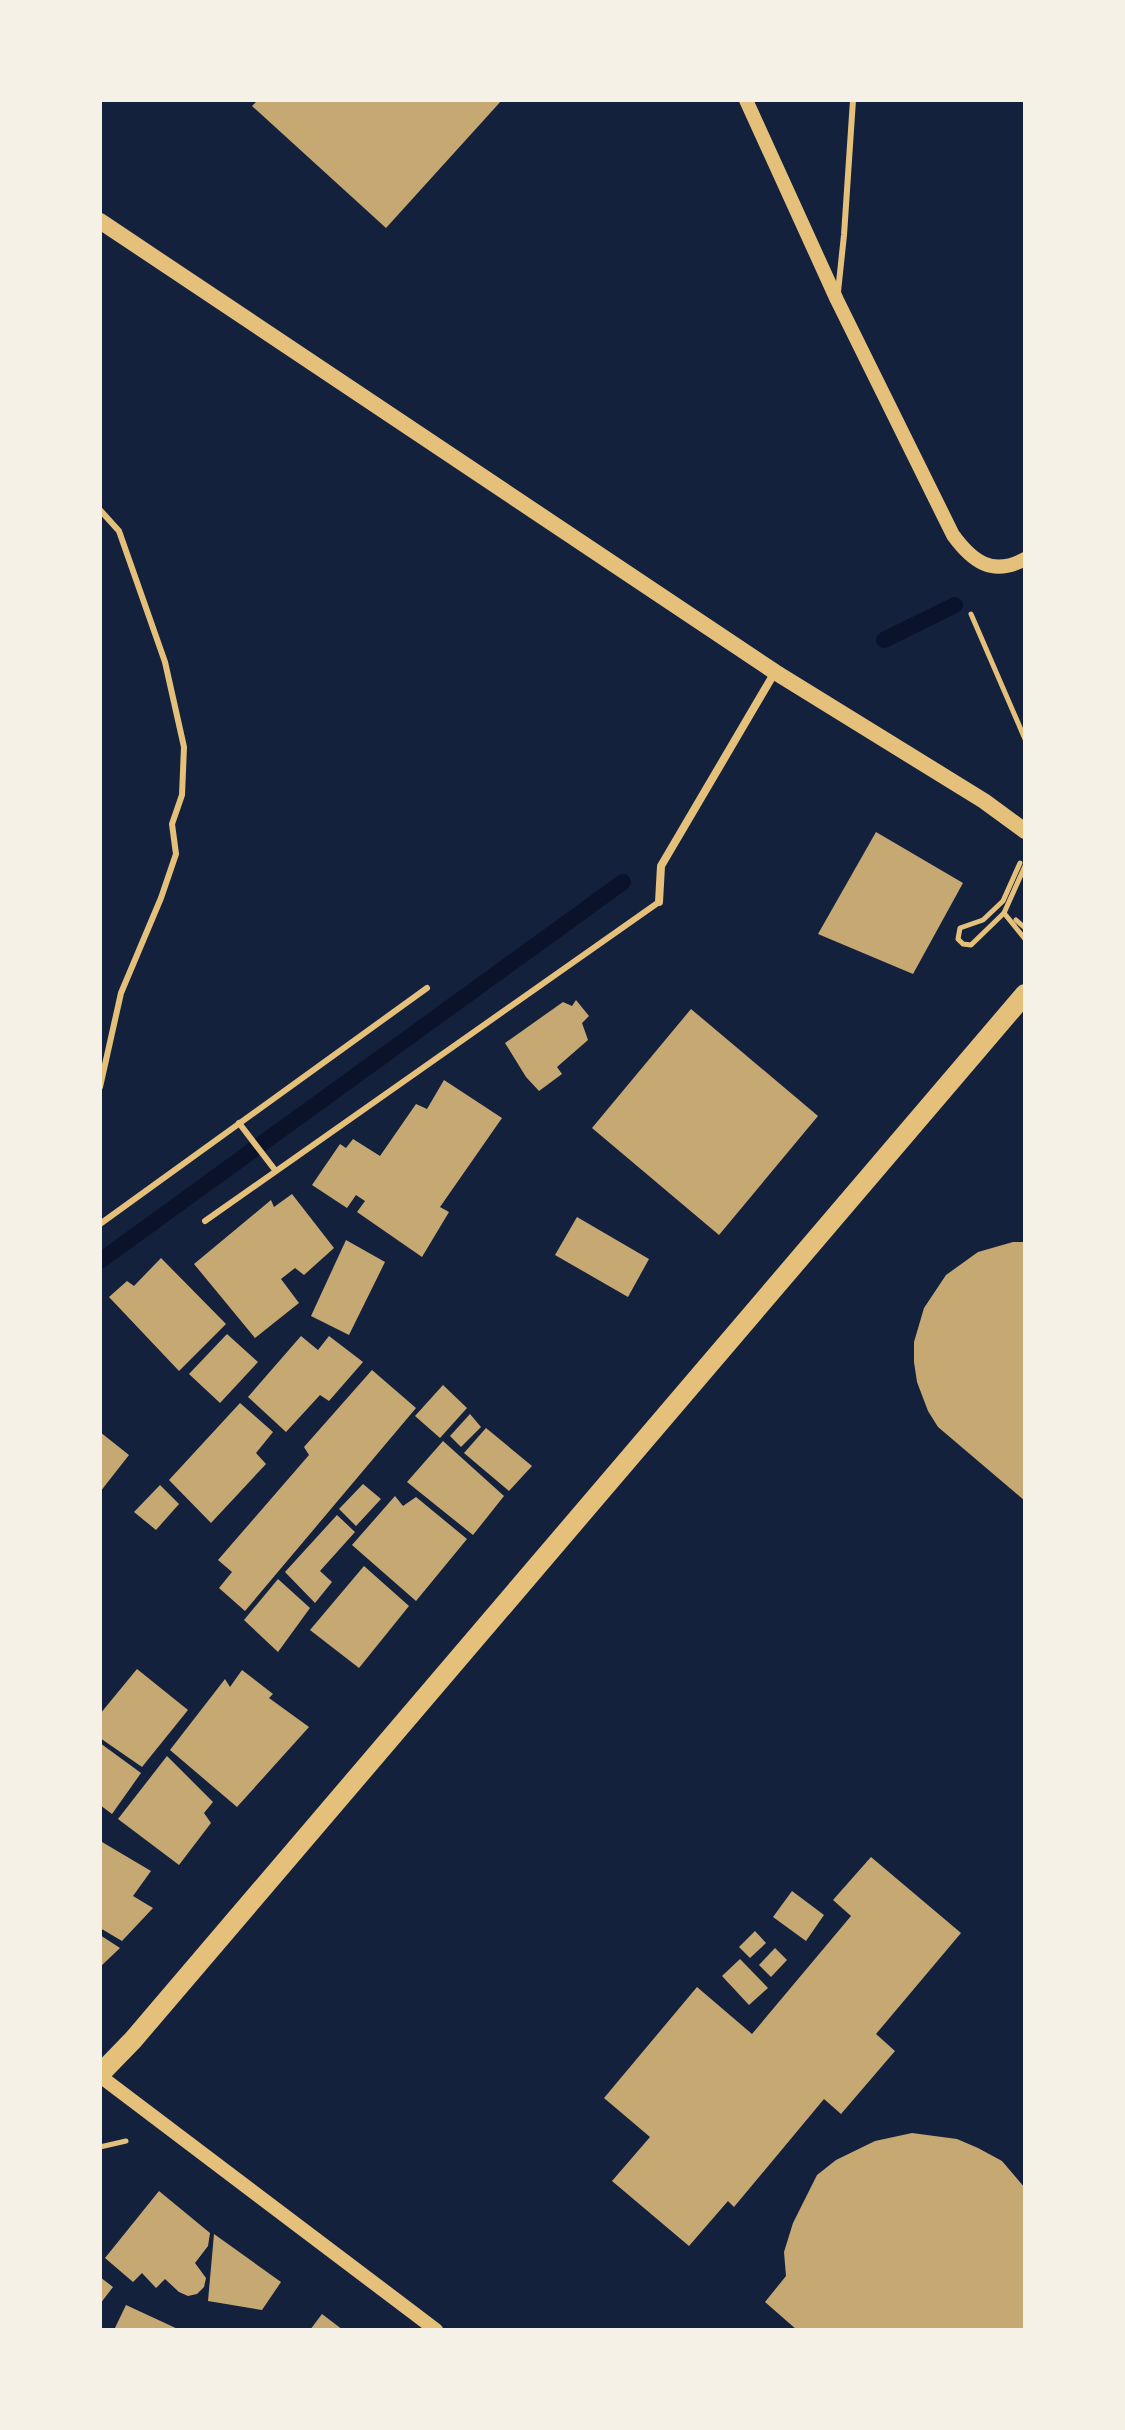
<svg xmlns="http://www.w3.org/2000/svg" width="1125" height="2430" font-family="Arial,sans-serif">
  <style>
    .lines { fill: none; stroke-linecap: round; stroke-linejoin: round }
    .stream { stroke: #0b132b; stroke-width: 16 }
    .building { fill: #c6a872 }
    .path { stroke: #e5c07b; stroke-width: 5 }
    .service { stroke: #e5c07b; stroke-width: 6 }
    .minor { stroke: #e5c07b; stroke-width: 8 }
    .tertiary { stroke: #e5c07b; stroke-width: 14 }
    .secondary { stroke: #e5c07b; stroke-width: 16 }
    .primary { stroke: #e5c07b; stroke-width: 20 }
  </style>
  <rect width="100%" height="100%" fill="#14213d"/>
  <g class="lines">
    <g class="stream">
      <path d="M884 640 955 605"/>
      <path d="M100 1261 623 882"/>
    </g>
  </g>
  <g class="building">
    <path d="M258 100H502L386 228 252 106Z"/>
    <path d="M876 832 963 883 913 974 818 934Z"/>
    <path d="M576 1000 589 1016 582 1023 588 1040 557 1067 562 1074 539 1091 526 1077 505 1043 563 1002 572 1006Z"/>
    <path d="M691 1009 818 1116 719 1235 592 1128Z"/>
    <path d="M444 1080 502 1118 440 1207 449 1212 422 1257 357 1212 365 1201 356 1195 347 1208 312 1185 340 1144 346 1148 353 1139 380 1156 416 1104 427 1109Z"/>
    <path d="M292 1194 334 1248 304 1275 295 1268 281 1279 299 1303 255 1338 194 1264 271 1200 274 1207Z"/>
    <path d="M577 1217 649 1259 628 1297 555 1255Z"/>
    <path d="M346 1240 385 1262 349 1335 311 1316Z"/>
    <path d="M1013 1242H1025V1501L938 1427 928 1411 917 1382 914 1362V1342L924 1308 946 1275 978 1252Z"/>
    <path d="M161 1258 226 1324 179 1371 109 1297 127 1281 134 1286Z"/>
    <path d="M227 1334 258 1362 220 1403 189 1374Z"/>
    <path d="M301 1336 318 1350 329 1336 363 1362 329 1401 320 1395 286 1432 248 1397Z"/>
    <path d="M372 1370 416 1408 245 1611 219 1588 232 1572 218 1560 309 1455 304 1447Z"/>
    <path d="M443 1385 467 1408 440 1438 415 1416Z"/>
    <path d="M240 1403 273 1432 256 1453 266 1464 211 1523 169 1480Z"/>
    <path d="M470 1414 481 1427 461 1447 450 1436Z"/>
    <path d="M486 1428 532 1466 509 1491 464 1453Z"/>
    <path d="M100 1432 129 1455 100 1492Z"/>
    <path d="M443 1441 504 1496 473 1535 407 1482Z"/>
    <path d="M363 1484 381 1499 356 1526 339 1509Z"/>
    <path d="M160 1485 179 1504 156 1530 134 1512Z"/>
    <path d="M395 1496 403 1506 416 1497 467 1539 416 1601 352 1545Z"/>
    <path d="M337 1515 355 1532 320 1571 332 1582 315 1603 285 1572Z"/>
    <path d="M364 1566 409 1606 359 1668 310 1630Z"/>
    <path d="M278 1579 310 1608 278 1652 244 1620Z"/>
    <path d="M137 1669 188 1710 142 1767 100 1738V1714Z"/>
    <path d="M242 1670 273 1694 269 1698 309 1727 237 1807 170 1750 225 1679 230 1687Z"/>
    <path d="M100 1743 141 1773 112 1814 100 1805Z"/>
    <path d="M167 1756 213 1802 204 1813 211 1823 179 1865 118 1819Z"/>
    <path d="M102 1842 151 1871 133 1896 153 1908 122 1941 100 1928V1846Z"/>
    <path d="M871 1857 961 1933 876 2034 895 2051 841 2114 824 2099 734 2207 728 2201 689 2246 612 2181 650 2137 604 2098 697 1987 752 2034 851 1916 833 1900Z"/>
    <path d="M792 1891 824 1915 806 1941 773 1917Z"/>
    <path d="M755 1931 766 1943 750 1958 739 1947Z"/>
    <path d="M100 1935 120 1948 100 1967Z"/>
    <path d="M775 1948 787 1960 771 1977 759 1965Z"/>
    <path d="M740 1959 768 1988 749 2005 722 1976Z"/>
    <path d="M912 2133 957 2139 978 2148 1002 2161 1025 2188V2330H797L765 2302 786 2276 784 2252 793 2223 817 2175 836 2160 875 2141Z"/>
    <path d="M159 2191 210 2233 208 2246 195 2263 206 2278 204 2287 197 2294 188 2296 179 2292 165 2279 156 2288 142 2273 133 2282 105 2258Z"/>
    <path d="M214 2234 281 2282 262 2310 208 2301Z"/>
    <path d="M100 2277 113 2287 100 2304Z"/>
    <path d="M126 2305 180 2330H114Z"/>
    <path d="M322 2314 343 2330H310Z"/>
  </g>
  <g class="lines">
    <g class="path">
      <path d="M971 614 1025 739"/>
      <path d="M1025 866 1004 913 1025 939"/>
      <path d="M1004 913 971 945 963 944 958 939 960 928 983 920 1003 901 1020 863"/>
      <path d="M1016 920 1025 928"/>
      <path d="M100 2147 126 2141"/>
    </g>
    <g class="service">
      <path d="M838 292 844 235 853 100"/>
      <path d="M100 510 119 531 165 662 184 747 182 795 172 824 176 854 161 898 121 993 100 1087"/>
      <path d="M239 1123 275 1170"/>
      <path d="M205 1221 659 902"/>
      <path d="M100 1224 427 988"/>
    </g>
    <path class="minor" d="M659 902 661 866 775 672"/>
    <g class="tertiary">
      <path d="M746 100 837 300 953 535C972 561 992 577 1025 559"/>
      <path d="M100 2076 436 2330"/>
    </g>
    <path class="secondary" d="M100 221 775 672 984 801 1025 831"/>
    <path class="primary" d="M100 2074 133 2040 1025 994"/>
  </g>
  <rect width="1125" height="2430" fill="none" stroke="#f6f1e7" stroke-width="204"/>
</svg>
